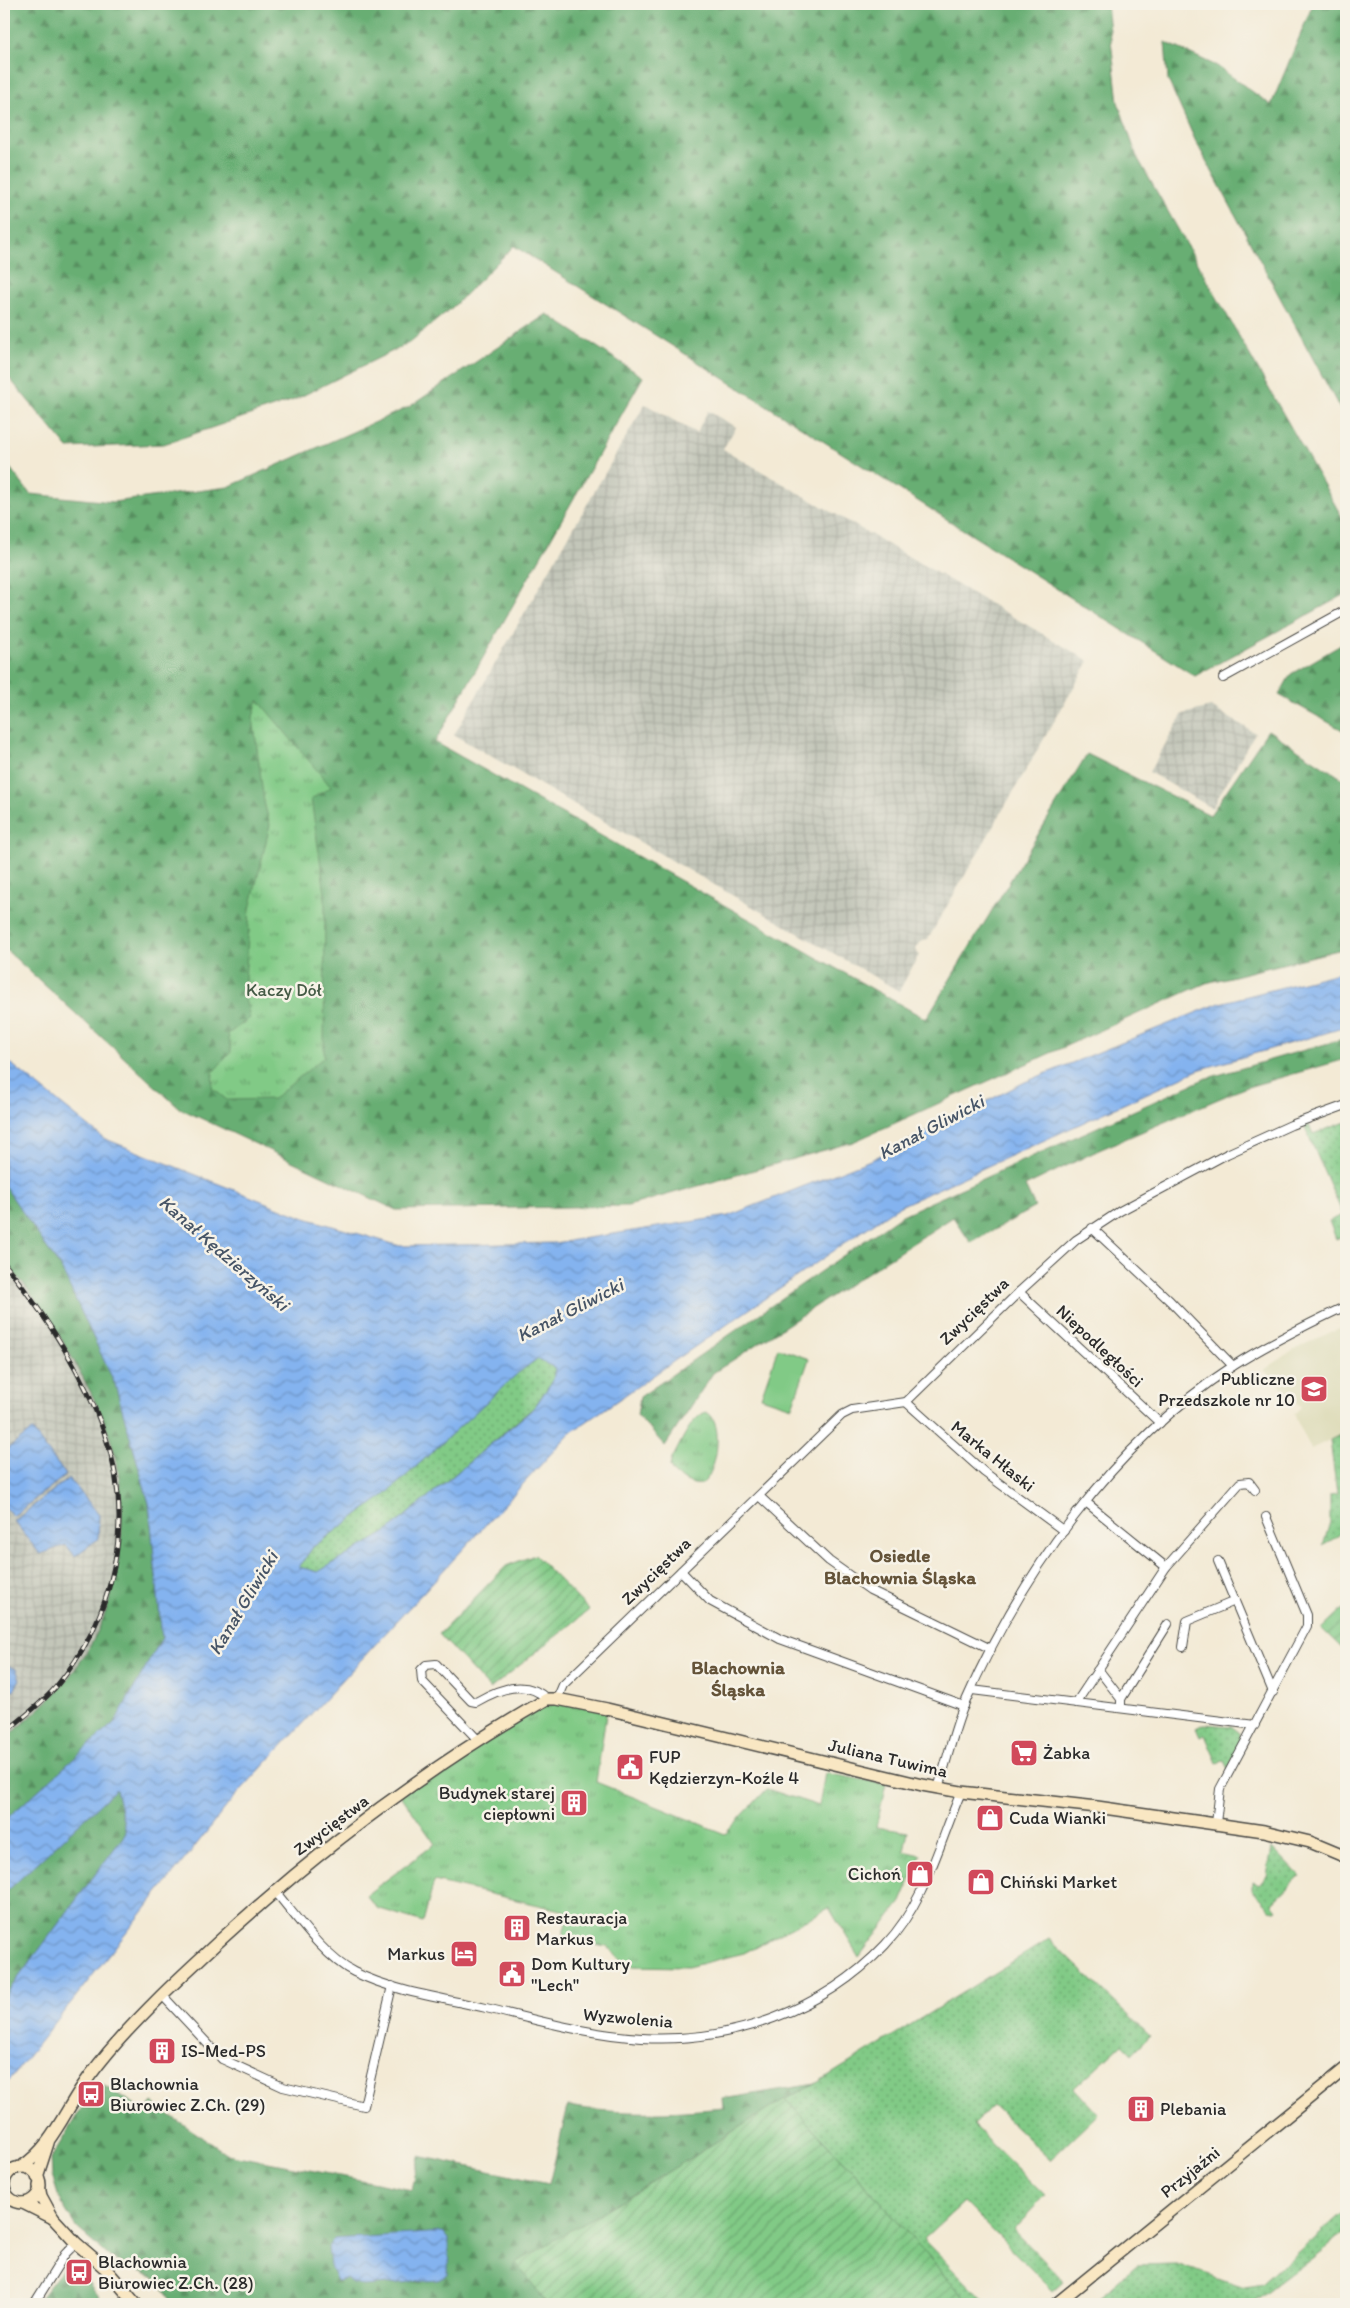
<svg xmlns="http://www.w3.org/2000/svg" width="1350" height="2308" font-family="Itim,sans-serif">
  <style>
    .built { fill: #dfddbb }
    .industrial { fill: url(#industrial-grid) }
    .grass { fill: url(#grass-dots); stroke: #567a58 }
    .forest { fill: url(#forest-firs); stroke: #4a6c4f }
    .park { fill: url(#park-tufts); stroke: #567a58 }
    .garden { fill: url(#garden-furrows); stroke: #567a58 }
    .pitch { fill: #81ca86; stroke: #567a58 }
    .water { fill: url(#water-waves); stroke: #586f8d; fill-rule: evenodd }
    .lines { fill: none; stroke-linecap: round; stroke-linejoin: round }
    .street-casing { stroke: #494844; stroke-width: 10 }
    .secondary-casing { stroke: #494844; stroke-width: 14 }
    .street { stroke: #fff; stroke-width: 8 }
    .secondary { stroke: #f9e7c3; stroke-width: 11 }
    .rail-casing { stroke: #2b2b2b; stroke-width: 5 }
    .rail { stroke: #f7f3e8; stroke-width: 3; stroke-dasharray: 9; stroke-linecap: butt }
    .labels { text-anchor: middle; dominant-baseline: central; stroke-width: 5; stroke-linejoin: round; paint-order: stroke }
    .park-label { font-size: 18px; fill: #455b46; stroke: #f7f3e8 }
    .street-label { font-size: 18px; fill: #2b2b2b; stroke: #f7f3e8 }
    .poi-label { font-size: 18px; fill: #2b2b2b; stroke: #f7f3e8; text-anchor: start }
    .water-label { font-size: 19px; font-style: italic; fill: #465466; stroke: #f7f3e8 }
    .neighbourhood-label { font-size: 19px; font-weight: bold; fill: #645339; stroke: #f7f3e8 }
  </style>
  <defs>
    <pattern id="industrial-grid" width="8" height="8" patternUnits="userSpaceOnUse" patternTransform="scale(1.25)"><rect width="8" height="8" fill="#c3c6b9"/><path d="M0 4h8M4 0v8" fill="none" stroke="#a8aa9f"/></pattern>
    <pattern id="grass-dots" width="8" height="8" patternUnits="userSpaceOnUse" patternTransform="scale(1.25)"><rect width="8" height="8" fill="#81ca86"/><path d="M2 2h.1M6 6h.1" fill="none" stroke="#6aa46e" stroke-width="1.8" stroke-linecap="round"/></pattern>
    <pattern id="forest-firs" width="22" height="20" patternUnits="userSpaceOnUse" patternTransform="scale(1.25)"><rect width="22" height="20" fill="#68ae73"/><path d="M5 1l3.5 6h-7zM16 11l3.5 6h-7z" fill="#568e5f"/></pattern>
    <pattern id="park-tufts" width="24" height="20" patternUnits="userSpaceOnUse" patternTransform="scale(1.25)"><rect width="24" height="20" fill="#81ca86"/><path d="M3 7l-1-3M5 7V3M7 7l1-3M15 17l-1-3M17 17v-4M19 17l1-3" fill="none" stroke="#6aa46e"/></pattern>
    <pattern id="garden-furrows" width="10" height="10" patternUnits="userSpaceOnUse" patternTransform="scale(1.25)"><rect width="10" height="10" fill="#81ca86"/><path d="M-1 1l2-2M0 10L10 0M9 11l2-2" fill="none" stroke="#6aa46e"/></pattern>
    <pattern id="water-waves" width="16" height="10" patternUnits="userSpaceOnUse" patternTransform="scale(1.25)"><rect width="16" height="10" fill="#84b3ef"/><path d="M0 5q4-4 8 0t8 0" fill="none" stroke="#6c92c2"/></pattern>
  </defs>
  <rect width="100%" height="100%" fill="#f7f3e8"/>
  <filter id="ink" filterUnits="userSpaceOnUse"><feTurbulence type="fractalNoise" baseFrequency=".02" numOctaves="2"/><feDisplacementMap in="SourceGraphic" scale="10" xChannelSelector="R" yChannelSelector="G"/><feConvolveMatrix kernelMatrix="1 2 1 2 8 2 1 2 1" color-interpolation-filters="sRGB"/></filter>
  <filter id="wash" filterUnits="userSpaceOnUse"><feTurbulence type="fractalNoise" baseFrequency=".0096" numOctaves="4" result="noise"/><feDisplacementMap in="SourceGraphic" scale="20" xChannelSelector="R" yChannelSelector="G"/><feGaussianBlur stdDeviation="1.12" result="paint"/><feColorMatrix in="noise" values="0 0 0 0 0 0 0 0 0 0 0 0 0 0 0 0 0 1.4 0 .05"/><feComposite in="paint" operator="in"/></filter>
  <g filter="url(#wash)">
    <rect width="100%" height="100%" fill="#f3ead5"/>
    <path class="built" d="M1346 1325V1432L1311 1449 1294 1414 1301 1407 1264 1370 1297 1348Z"/>
    <g class="industrial">
      <path d="M645 404 696 433 708 411 736 427 723 449 1089 661 928 939 922 940 916 949 919 955 899 991 454 735Z"/>
      <path d="M1211 707 1255 733 1212 808 1149 772 1183 714Z"/>
      <path d="M4 1256 61 1332 112 1433 123 1480 121 1572 100 1657 4 1757Z"/>
    </g>
    <g class="grass">
      <path d="M1346 1122V1243L1343 1236 1336 1239 1329 1221 1343 1215 1304 1125H1309L1313 1134Z"/>
      <path d="M537 1359 555 1368 553 1380 534 1407 385 1533 318 1572 299 1567 313 1547 385 1495 518 1373Z"/>
      <path d="M1346 1432V1530L1323 1546 1330 1522V1495L1337 1494 1330 1440Z"/>
      <path d="M1204 1724 1231 1726 1240 1733 1241 1742 1228 1769 1224 1761 1217 1763 1205 1735 1200 1737 1196 1728Z"/>
      <path d="M1272 1847 1300 1876 1272 1903 1277 1909 1275 1910 1270 1909 1252 1890V1881L1259 1885 1267 1876Z"/>
      <path d="M1049 1939 1150 2036 1132 2054 1122 2044 1074 2088 1098 2114 1050 2160 993 2105 973 2125 1045 2196 1013 2229 1064 2281 1053 2291 964 2202 924 2239 987 2304H970L852 2170 785 2099 815 2084Z"/>
      <path d="M1346 2213V2232L1252 2304H1091L1137 2265 1176 2264 1245 2287 1262 2284 1339 2215Z"/>
    </g>
    <g class="forest">
      <path d="M4 4H1107L1118 102 1137 157 1346 524V594L1195 676 514 246 455 305 409 343 294 400 164 444 68 448 4 372Z"/>
      <path d="M1313 4H1346V420L1195 140 1168 80 1165 42 1217 66 1271 105Z"/>
      <path d="M547 314 643 377 435 742 926 1019 1087 754 1210 815 1268 730 1346 781V948L1206 983 853 1142 628 1206 396 1210 179 1108 4 948V460L30 494 113 502 228 487 409 407Z"/>
      <path d="M1346 642V732L1279 695 1291 674Z"/>
      <path d="M1346 1038V1059L1244 1088 1099 1150 1025 1186 1035 1207 971 1243 953 1217 713 1373 665 1446 637 1415 640 1397 900 1216 1204 1079Z"/>
      <path d="M4 1185 61 1268 115 1384 149 1503 162 1638 115 1722 4 1821V1740C30 1718 56 1696 76 1668 117 1613 129 1536 118 1469 111 1428 90 1389 70 1354 57 1330 40 1306 24 1284 18 1277 5 1266 4 1257 0 1240 4 1205 4 1185Z"/>
      <path d="M116 1789 126 1833 4 1997V1894Z"/>
      <path d="M101 2084 146 2111 152 2103 227 2154 412 2190 419 2156 549 2184 568 2106C621 2115 669 2113 723 2108L722 2099 815 2084 785 2099 639 2190 517 2263 547 2304H173L154 2278 110 2257 76 2227 60 2201 52 2176 51 2158 85 2102 87 2103Z"/>
      <path d="M63 2269 83 2276 105 2304H35Z"/>
    </g>
    <g class="park">
      <path d="M258 700 331 787 311 799 325 893 324 1057 273 1099 227 1100 212 1088 213 1072 231 1052 228 1034 250 1018 244 994 250 909 270 825 264 802 253 717Z"/>
      <path d="M706 1412C726 1420 716 1478 701 1484 696 1486 687 1482 683 1479 676 1476 672 1473 670 1466L672 1459C680 1445 690 1418 706 1412Z"/>
      <path d="M547 1699 607 1709 596 1782 725 1834 767 1789 819 1806 825 1773 886 1784 876 1827 908 1832 904 1851 921 1855 901 1902 859 1957 829 1908 744 1953 688 1967 626 1966 607 1946 562 1938 569 1912 434 1881 423 1922 377 1908 366 1895 435 1844 400 1794Z"/>
    </g>
    <g class="garden">
      <path d="M535 1555 589 1610 490 1689 439 1634 506 1566Z"/>
      <path d="M1346 1606V1652L1322 1629Z"/>
      <path d="M785 2099 852 2170 970 2304H547L516 2263 639 2190Z"/>
    </g>
    <path class="pitch" d="M778 1348 809 1359 792 1407 761 1397Z"/>
    <g class="water">
      <path d="M1346 971V1027L1198 1070 896 1208 570 1433 231 1801 4 2087V1997L126 1833 116 1789 4 1894V1821L115 1722 162 1638 149 1503 115 1384 61 1268 4 1185V1058L103 1138 302 1217 400 1246 555 1243 728 1216 873 1159 1025 1082 1220 1003ZM537 1359 555 1368 553 1380 534 1408 385 1533 318 1572 299 1567 313 1547 385 1495 518 1373Z"/>
      <path d="M32 1430 66 1475 13 1516 4 1506V1452Z"/>
      <path d="M69 1478 99 1515 98 1539 75 1556 66 1545 40 1554 14 1521Z"/>
      <path d="M4 1664 16 1669 20 1679 15 1689 5 1693Z"/>
      <path d="M443 2232 449 2239 448 2275 438 2280 363 2286 353 2284 347 2279 337 2281 330 2266 328 2247 333 2239Z"/>
    </g>
  </g>
  <g filter="url(#ink)">
    <g class="lines">
      <defs>
        <g id="street">
          <path d="M1223 678 1346 610"/>
          <path d="M1092 1228 1170 1301 1233 1366"/>
          <path d="M1019 1292 1160 1423"/>
          <path d="M906 1402 984 1472 1064 1531"/>
          <path d="M759 1496 829 1561 870 1590 991 1649"/>
          <path d="M1087 1503 1166 1567"/>
          <path d="M1218 1561 1273 1692"/>
          <path d="M681 1571 710 1601 780 1639 964 1706"/>
          <path d="M1183 1647 1187 1621 1235 1601"/>
          <path d="M1097 1671 1101 1673 1121 1699"/>
          <path d="M972 1690 1255 1725"/>
          <path d="M557 1699 563 1685 842 1415 852 1410 906 1402 1019 1292 1076 1240 1120 1211 1227 1154 1291 1125 1346 1105"/>
          <path d="M1076 1703 1166 1567 1240 1483 1249 1482 1255 1490"/>
          <path d="M1121 1708V1699L1168 1624"/>
          <path d="M478 1740 422 1681 421 1670 426 1665 436 1664 471 1701 476 1702C498 1689 526 1678 547 1699"/>
          <path d="M938 1788C947 1761 953 1732 964 1705 1020 1575 1113 1444 1233 1366 1269 1343 1308 1324 1346 1306"/>
          <path d="M1216 1823 1220 1789 1307 1626V1615L1266 1517"/>
          <path d="M274 1890C295 1915 325 1958 354 1972 395 1992 443 1998 486 2008 537 2020 589 2035 642 2038 731 2043 823 2011 885 1945 925 1903 939 1844 961 1792"/>
          <path d="M162 1995 222 2059 283 2087 364 2106 392 1986"/>
          <path d="M4 2168 15 2169"/>
          <path d="M4 2187V2188"/>
          <path d="M4 2194H6"/>
          <path d="M34 2304 65 2254 76 2243"/>
        </g>
        <g id="secondary">
          <path d="M21 2167C50 2149 63 2115 82 2087 104 2054 133 2024 161 1996 179 1978 198 1961 216 1944 317 1851 428 1767 547 1699H557L607 1709 922 1785 961 1792 1097 1807 1264 1831 1310 1842 1346 1857"/>
          <circle cx="22" cy="2185" r="18"/>
          <path d="M37 2177 48 2143"/>
          <path d="M39 2186 41 2196 53 2218 76 2243 105 2268 136 2304"/>
          <path d="M23 2203 53 2218"/>
          <path d="M1056 2304 1346 2068"/>
        </g>
      </defs>
      <use href="#street" class="street-casing"/>
      <use href="#secondary" class="secondary-casing"/>
      <use href="#street" class="street"/>
      <use href="#secondary" class="secondary"/>
      <defs>
        <path id="rail" d="M4 1263C44 1313 82 1370 104 1432 136 1521 115 1617 55 1688 40 1705 21 1719 4 1733"/>
      </defs>
      <use href="#rail" class="rail-casing"/>
      <use href="#rail" class="rail"/>
    </g>
  </g>
  <defs>
    <symbol id="school-square" viewBox="-11 -11 22 22"><rect x="-9" y="-9" width="18" height="18" rx="4" fill="#d1495b" stroke="#f7f3e8"/><path d="M0-5L7-2L0 1L-7-2ZM-4 1L0 2.5L4 1V4Q0 6-4 4Z" fill="#fff"/></symbol>
    <symbol id="supermarket-square" viewBox="-11 -11 22 22"><rect x="-9" y="-9" width="18" height="18" rx="4" fill="#d1495b" stroke="#f7f3e8"/><path d="M-6-5.5h2.5l.6 2H6L4.5 2H-2.5L-4.4-4H-6ZM-1.5 3.2a1.3 1.3 0 1 0 .1 0ZM3 3.2a1.3 1.3 0 1 0 .1 0Z" fill="#fff"/></symbol>
    <symbol id="civic-square" viewBox="-11 -11 22 22"><rect x="-9" y="-9" width="18" height="18" rx="4" fill="#d1495b" stroke="#f7f3e8"/><path d="M-.6-6.5H3V-4.5H.6V-3L4-1V1h2V6H-6V1h2V-1L-.6-3ZM-1.2 2.5V6h2.4V2.5Z" fill="#fff"/></symbol>
    <symbol id="building-square" viewBox="-11 -11 22 22"><rect x="-9" y="-9" width="18" height="18" rx="4" fill="#d1495b" stroke="#f7f3e8"/><path d="M-4-6H4V6H1V3H-1V6H-4ZM-2.5-4.3h1.7v1.8h-1.7ZM.8-4.3h1.7v1.8H.8ZM-2.5-1h1.7V.8h-1.7ZM.8-1h1.7V.8H.8Z" fill="#fff"/></symbol>
    <symbol id="shop-square" viewBox="-11 -11 22 22"><rect x="-9" y="-9" width="18" height="18" rx="4" fill="#d1495b" stroke="#f7f3e8"/><path d="M-5-2.5h2.3a2.7 3.5 0 0 1 5.4 0H5L5.5 6h-11ZM-1.5-2.5h3a1.5 2.3 0 0 0-3 0Z" fill="#fff"/></symbol>
    <symbol id="hotel-square" viewBox="-11 -11 22 22"><rect x="-9" y="-9" width="18" height="18" rx="4" fill="#d1495b" stroke="#f7f3e8"/><path d="M-6-4.5h1.5V1H6V5H4.5V3h-9V5H-6ZM-4 0a1.8 1.8 0 1 1 3.6 0ZM.5 0V-2.5h3Q6-2.5 6 0Z" fill="#fff"/></symbol>
    <symbol id="bus-square" viewBox="-11 -11 22 22"><rect x="-9" y="-9" width="18" height="18" rx="4" fill="#d1495b" stroke="#f7f3e8"/><path d="M-5-6H5V4H4V6H2V4H-2V6H-4V4H-5ZM-3.5-4V0h7V-4ZM-3.5 1.2v1.5H-2V1.2ZM2 1.2v1.5H3.5V1.2Z" fill="#fff"/></symbol>
  </defs>
  <g fill-rule="evenodd">
    <use href="#school-square" x="1298" y="1373" width="32" height="32"/>
    <use href="#supermarket-square" x="1008" y="1737" width="32" height="32"/>
    <use href="#civic-square" x="614" y="1751" width="32" height="32"/>
    <use href="#building-square" x="558" y="1787" width="32" height="32"/>
    <use href="#shop-square" x="974" y="1802" width="32" height="32"/>
    <use href="#shop-square" x="904" y="1858" width="32" height="32"/>
    <use href="#shop-square" x="965" y="1866" width="32" height="32"/>
    <use href="#building-square" x="501" y="1912" width="32" height="32"/>
    <use href="#hotel-square" x="448" y="1938" width="32" height="32"/>
    <use href="#civic-square" x="496" y="1958" width="32" height="32"/>
    <use href="#building-square" x="146" y="2035" width="32" height="32"/>
    <use href="#bus-square" x="75" y="2078" width="32" height="32"/>
    <use href="#building-square" x="1125" y="2093" width="32" height="32"/>
    <use href="#bus-square" x="63" y="2256" width="32" height="32"/>
  </g>
  <g class="labels">
    <g class="park-label">
      <text x="284" y="990">Kaczy Dół</text>
    </g>
    <g class="street-label">
      <text transform="translate(974 1311) rotate(-44)">Zwycięstwa</text>
      <text transform="translate(1100 1346) rotate(43)">Niepodległości</text>
      <text transform="translate(993 1456) rotate(39)">Marka Hłaski</text>
      <text transform="translate(656 1571) rotate(-44)">Zwycięstwa</text>
      <text transform="translate(888 1758) rotate(13)">Juliana Tuwima</text>
      <text transform="translate(331 1825) rotate(-37)">Zwycięstwa</text>
      <text transform="translate(628 2018) rotate(5)">Wyzwolenia</text>
      <text transform="translate(1190 2172) rotate(-39)">Przyjaźni</text>
    </g>
    <g class="poi-label">
      <text x="1295" y="1379" text-anchor="end">Publiczne<tspan x="1295" dy="21">Przedszkole nr 10</tspan></text>
      <text x="1043" y="1753">Żabka</text>
      <text x="649" y="1757">FUP<tspan x="649" dy="21">Kędzierzyn-Koźle 4</tspan></text>
      <text x="555" y="1793" text-anchor="end">Budynek starej<tspan x="555" dy="21">ciepłowni</tspan></text>
      <text x="1009" y="1818">Cuda Wianki</text>
      <text x="901" y="1874" text-anchor="end">Cichoń</text>
      <text x="1000" y="1882">Chiński Market</text>
      <text x="536" y="1918">Restauracja<tspan x="536" dy="21">Markus</tspan></text>
      <text x="445" y="1954" text-anchor="end">Markus</text>
      <text x="531" y="1964">Dom Kultury<tspan x="531" dy="21">"Lech"</tspan></text>
      <text x="181" y="2051">IS-Med-PS</text>
      <text x="110" y="2084">Blachownia<tspan x="110" dy="21">Biurowiec Z.Ch. (29)</tspan></text>
      <text x="1160" y="2109">Plebania</text>
      <text x="98" y="2262">Blachownia<tspan x="98" dy="21">Biurowiec Z.Ch. (28)</tspan></text>
    </g>
    <g class="water-label">
      <text transform="translate(931 1127) rotate(-28)">Kanał Gliwicki</text>
      <text transform="translate(224 1253) rotate(41)">Kanał Kędzierzyński</text>
      <text transform="translate(570 1310) rotate(-27)">Kanał Gliwicki</text>
      <text transform="translate(243 1603) rotate(-59)">Kanał Gliwicki</text>
    </g>
    <g class="neighbourhood-label">
      <text x="900" y="1555">Osiedle<tspan x="900" dy="22">Blachownia Śląska</tspan></text>
      <text x="738" y="1667">Blachownia<tspan x="738" dy="22">Śląska</tspan></text>
    </g>
  </g>
  <rect width="1350" height="2308" fill="none" stroke="#f7f3e8" stroke-width="20"/>
</svg>
